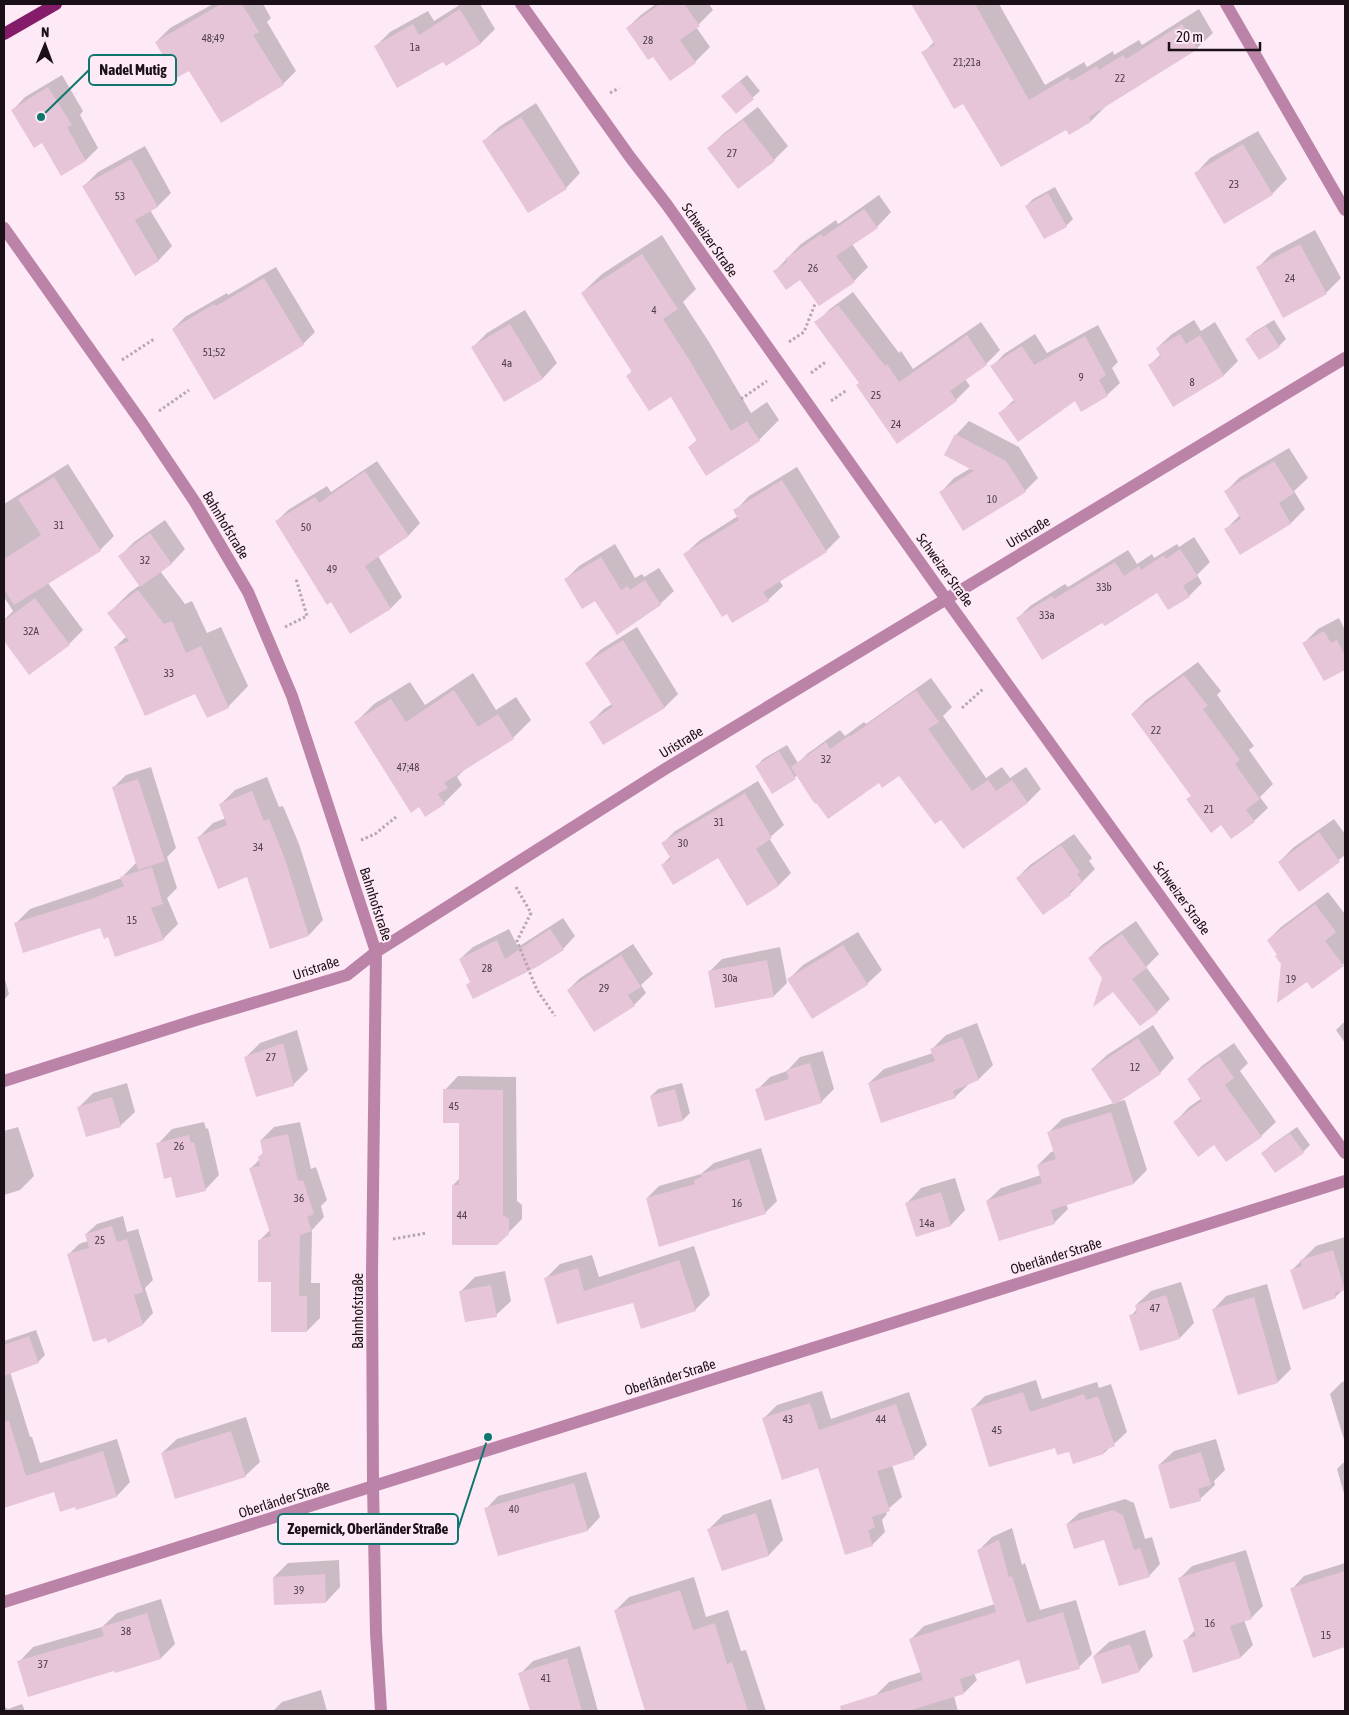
<svg xmlns="http://www.w3.org/2000/svg" width="1349" height="1715" font-family="'Asap Condensed',sans-serif">
  <style>
    .shadow { fill: #0003 }
    .building { fill: #e6c5d9 }
    .lines { fill: none; stroke-linecap: round; stroke-linejoin: round }
    .path { stroke: #b8a6b1; stroke-width: 3; stroke-dasharray: 2.5 2.5; stroke-linecap: butt }
    .minor { stroke: #bc83a8; stroke-width: 12 }
    .major { stroke: #851c6a; stroke-width: 12 }
    .labels { text-anchor: middle; dominant-baseline: central; stroke-width: 4; stroke-linejoin: round; paint-order: stroke }
    .number-label { font-size: 11px; fill: #4e3d48 }
    .street-label { font-size: 14px; fill: #1b1017; stroke: #feeaf6 }
    .leader { fill: none; stroke: #0f766e; stroke-width: 2 }
    .callout-dot { fill: #0f766e; stroke: #feeaf6; stroke-width: 2 }
    .callout { fill: #feeaf6; stroke: #0f766e; stroke-width: 2 }
    .callout-label { font-size: 15px; text-anchor: middle; font-weight: bold; fill: #1b1017 }
  </style>
  <rect width="100%" height="100%" fill="#feeaf6"/>
  <g class="shadow">
    <path d="M213 4H263L271 18 267 22 296 71 283 84 156 42 170 28Z"/>
    <path d="M461 4H480L495 29 481 43 446 64 444 60 375 47 390 32 428 11 434 21Z"/>
    <path d="M656 4H709L713 10 696 27 710 47 695 62 670 79 654 56 627 28 642 14Z"/>
    <path d="M913 4H999L1045 85 1084 62 1087 67 1113 51 1114 55 1139 40 1142 45 1199 9 1213 33 1197 48 1107 105 1091 121 1069 133 1066 128 964 102 923 53 935 41Z"/>
    <path d="M62 75 83 111 80 115 98 148 86 160 42 141 13 110 25 97Z"/>
    <path d="M747 75 760 91 736 112 722 96Z"/>
    <path d="M536 103 580 173 566 188 484 141 499 127Z"/>
    <path d="M758 107 788 146 774 160 708 149 723 134Z"/>
    <path d="M1258 131 1287 179 1272 194 1224 222 1196 173 1210 158Z"/>
    <path d="M145 146 171 193 158 206 150 210 172 246 159 260 136 274 84 186 98 172Z"/>
    <path d="M1055 187 1073 219 1066 226 1026 206 1033 199Z"/>
    <path d="M879 195 891 212 877 227 852 244 868 267 854 281 801 278 775 271 801 244 836 220 838 224Z"/>
    <path d="M1315 230 1341 278 1326 293 1258 268 1272 253Z"/>
    <path d="M662 235 696 289 683 302 709 342 751 413 767 402 779 420 759 440 706 474 689 447 697 440 671 395 627 376 632 371 582 293 602 274Z"/>
    <path d="M276 267 315 332 303 344 173 329 185 317 227 293 228 295Z"/>
    <path d="M853 292 899 353 901 351 913 369 981 322 1000 350 986 364 965 379 970 386 956 400 935 415 816 323 830 309Z"/>
    <path d="M525 310 557 363 543 378 504 400 472 348 487 333Z"/>
    <path d="M1194 320 1201 331 1215 322 1238 361 1224 375 1173 405 1150 365 1161 354 1157 348 1172 334Z"/>
    <path d="M1274 320 1286 339 1279 346 1247 339 1254 332Z"/>
    <path d="M1098 325 1118 362 1112 368 1120 383 1107 395 1075 399 1000 413 1015 399 992 367 1004 354 1035 334 1047 353Z"/>
    <path d="M969 421 1019 447 1038 478 1025 491 941 492 954 478 971 468 956 435Z"/>
    <path d="M1289 448 1308 478 1294 491 1305 509 1291 523 1240 554 1226 529 1240 515 1226 491 1240 477Z"/>
    <path d="M377 461 420 523 409 535 378 556 402 597 391 608 350 632 331 600 277 521 288 510 327 486 331 492Z"/>
    <path d="M68 464 114 536 100 550 48 583 83 630 69 644 29 673 4 639V620L13 611 4 597V504Z"/>
    <path d="M797 467 840 537 826 551 779 580 783 586 768 600 727 612 685 554 700 540 738 516 735 511 749 496Z"/>
    <path d="M165 520 185 549 171 564 160 571 185 604 192 601 207 633 221 627 248 686 228 707 196 692 115 647 127 636 109 613 129 593 140 585 120 556 134 542Z"/>
    <path d="M1194 537 1210 562 1197 575 1202 583 1189 596 1157 591 1103 621 1018 618 1030 606 1065 584 1068 587 1128 550 1137 564 1152 554 1154 558 1177 544 1179 547Z"/>
    <path d="M615 544 635 578 642 574 644 577 659 568 674 591 660 604 596 599 565 580 579 566Z"/>
    <path d="M1339 618 1345 630V668L1324 680 1304 643 1318 629Z"/>
    <path d="M637 627 678 694 665 707 604 743 591 722 604 709 612 704 587 663 600 650Z"/>
    <path d="M1198 662 1221 691 1217 695 1254 746 1249 750 1273 784 1260 797 1268 808 1254 821 1221 823 1192 795 1132 714 1146 700Z"/>
    <path d="M473 673 496 710 516 697 531 720 513 738 465 769 457 777 462 785 444 803 356 722 374 704 410 682 425 705Z"/>
    <path d="M931 678 952 707 943 716 986 778 1002 767 1010 778 1026 767 1041 789 1028 802 964 847 941 818 899 774 879 782 798 775 772 792 757 766 763 759 787 745 798 763 807 754 840 730 845 736 864 722 866 724Z"/>
    <path d="M151 767 176 848 167 857 177 888 167 898 178 924 163 939 109 935 101 927 15 924 30 909 122 878V877L137 862 113 788 126 775Z"/>
    <path d="M267 777 279 807 283 806 299 844 323 920 309 935 248 875 198 838 213 823 226 818 221 804 235 790Z"/>
    <path d="M758 781 784 825 769 838 791 873 779 885 747 904 718 856 662 865 671 856 663 843 675 831Z"/>
    <path d="M1334 819 1345 834V855L1299 890 1279 862 1294 847Z"/>
    <path d="M1074 834 1092 858 1089 861 1095 869 1070 894 1043 913 1017 878 1030 865Z"/>
    <path d="M1328 892 1345 914V963L1313 987 1307 980 1282 964 1279 955 1268 940 1281 927Z"/>
    <path d="M563 918 575 936 563 949 471 981 460 959 473 947 509 929 518 947Z"/>
    <path d="M1136 921 1159 954 1146 967 1170 999 1157 1012 1140 1025 1089 958 1102 945Z"/>
    <path d="M858 932 882 970 867 984 789 979 803 965Z"/>
    <path d="M633 944 653 974 641 985 646 993 634 1005 594 1031 568 990 580 978Z"/>
    <path d="M780 947 787 983 774 996 709 972 722 959Z"/>
    <path d="M4 976 9 994 4 1000Z"/>
    <path d="M1345 1021V1043L1336 1030Z"/>
    <path d="M977 1023 993 1065 979 1079 970 1083 955 1097 869 1083 884 1069 933 1053 932 1049 946 1035Z"/>
    <path d="M1153 1025 1174 1058 1160 1073 1117 1102 1125 1100 1147 1170 1134 1183 1066 1204 1068 1209 1055 1222 1000 1240 987 1201 1001 1188 1041 1175 1038 1165 1051 1152 1055 1151 1049 1132 1062 1119 1114 1103 1092 1069 1107 1055Z"/>
    <path d="M297 1030 308 1070 293 1085 245 1058 260 1043Z"/>
    <path d="M1234 1043 1248 1063 1240 1071 1276 1122 1261 1136 1214 1143 1175 1122 1189 1107 1202 1098 1188 1079 1203 1065Z"/>
    <path d="M823 1051 834 1089 821 1102 757 1090 770 1077 787 1071 800 1057Z"/>
    <path d="M458 1076 516 1077 517 1201 522 1205V1219L497 1244 453 1185 460 1178V1122L445 1090Z"/>
    <path d="M127 1083 135 1112 120 1126 78 1108 93 1093Z"/>
    <path d="M682 1083 690 1113 683 1120 659 1126 651 1096 658 1089Z"/>
    <path d="M204 1122 206 1129 208 1128 219 1175 205 1190 172 1175 158 1144 172 1129Z"/>
    <path d="M300 1122 311 1169 316 1167 327 1200 321 1206 324 1217 312 1230 311 1283H320V1318L307 1331 272 1281 260 1240 270 1230 251 1168 260 1159 259 1157 264 1152 261 1140 274 1127Z"/>
    <path d="M18 1127 34 1176 20 1190 4 1195V1131Z"/>
    <path d="M1297 1127 1310 1145 1303 1152 1276 1171 1263 1153 1270 1146Z"/>
    <path d="M761 1148 777 1201 766 1212 660 1245 647 1198 659 1186 701 1174 714 1163Z"/>
    <path d="M955 1178 965 1210 951 1225 917 1235 907 1203 921 1188Z"/>
    <path d="M123 1216 127 1232 138 1229 153 1280 145 1288 153 1313 143 1324 108 1342 68 1255 79 1244 88 1241 86 1234 97 1224Z"/>
    <path d="M1345 1237V1288L1335 1297 1292 1270 1316 1246Z"/>
    <path d="M694 1246 710 1295 695 1310 633 1302 558 1323 545 1279 560 1264 592 1255 599 1277Z"/>
    <path d="M505 1271 511 1301 496 1315 460 1292 475 1277Z"/>
    <path d="M1181 1282 1194 1323 1180 1338 1131 1316 1137 1309 1136 1305 1151 1291Z"/>
    <path d="M1267 1284 1291 1369 1278 1382 1213 1310 1226 1296Z"/>
    <path d="M36 1330 45 1355 38 1362 10 1372 30 1437H32L40 1463 117 1439 130 1482 117 1496 55 1491 4 1507V1341Z"/>
    <path d="M1036 1380 1042 1399 1097 1382 1099 1388 1111 1384 1127 1432 1104 1453 1070 1450 1055 1446 972 1409 985 1396Z"/>
    <path d="M1345 1381V1443L1330 1394 1342 1382Z"/>
    <path d="M822 1391 831 1419 909 1392 927 1445 914 1457 892 1465 902 1497 886 1511 887 1514 882 1520 885 1532 872 1545 819 1467 764 1418 777 1405Z"/>
    <path d="M246 1417 260 1462 245 1476 162 1453 177 1439Z"/>
    <path d="M1216 1439 1225 1470 1214 1481 1215 1485 1200 1499 1159 1465 1174 1451Z"/>
    <path d="M1345 1461V1497L1337 1469Z"/>
    <path d="M586 1472 600 1517 588 1530 499 1555 486 1509 498 1496Z"/>
    <path d="M771 1499 783 1540 769 1555 723 1569 709 1529 723 1515Z"/>
    <path d="M1125 1499 1134 1503 1145 1539 1152 1537 1160 1564 1149 1576 1105 1539 1067 1524 1079 1513Z"/>
    <path d="M1012 1528 1022 1565 1025 1563 1040 1610 1076 1600 1092 1654 1079 1667 1020 1659 974 1673 977 1680 964 1693 954 1696 958 1711H881L876 1695 889 1682 921 1672 911 1639 924 1626 995 1604 979 1550 992 1537Z"/>
    <path d="M1246 1550 1263 1606 1251 1618 1244 1620 1253 1645 1241 1657 1194 1672 1185 1641 1195 1630 1180 1578 1192 1566Z"/>
    <path d="M339 1560 340 1587 326 1602 274 1577 288 1563Z"/>
    <path d="M1345 1563V1646L1313 1656 1292 1589 1304 1576Z"/>
    <path d="M694 1577 706 1617 728 1610 741 1651 746 1650 766 1711H682L674 1685 615 1611 629 1597Z"/>
    <path d="M161 1599 175 1644 161 1658 115 1669 19 1662 33 1647 102 1627 117 1613Z"/>
    <path d="M1145 1630 1153 1656 1139 1671 1094 1656 1109 1642Z"/>
    <path d="M580 1646 598 1711H531L520 1674 533 1661Z"/>
    <path d="M321 1690 327 1711H273L282 1702Z"/>
    <path d="M22 1704 25 1711H4V1706L8 1709Z"/>
  </g>
  <g class="building">
    <path d="M221 4H242L259 32 253 35 284 85 221 123 189 71 176 78 155 42Z"/>
    <path d="M660 4H684L700 26 680 40 696 63 670 81 653 57 648 60 626 28Z"/>
    <path d="M911 4H975L1029 100 1068 77 1071 81 1097 66 1099 70 1123 55 1126 59 1182 24 1198 49 1089 117 1091 122 1069 135 1066 130 1001 167 963 104 954 109 921 52 935 45Z"/>
    <path d="M460 9 481 44 446 66 443 62 397 88 374 46 413 24 419 35Z"/>
    <path d="M740 81 754 99 736 114 721 96Z"/>
    <path d="M48 87 72 125 67 127 86 161 61 176 42 143 34 148 11 110Z"/>
    <path d="M521 117 567 189 528 213 482 141Z"/>
    <path d="M743 120 775 161 738 189 707 148Z"/>
    <path d="M1243 144 1273 195 1224 224 1194 173Z"/>
    <path d="M131 159 158 207 135 220 159 261 135 276 82 186Z"/>
    <path d="M1048 193 1067 227 1044 239 1025 206Z"/>
    <path d="M864 209 878 228 836 256 855 282 819 306 800 280 786 290 773 271 787 262 785 259 821 234 823 237Z"/>
    <path d="M1300 244 1327 294 1283 318 1256 267Z"/>
    <path d="M642 254 678 309 663 319 690 361 731 431 747 421 760 441 706 476 688 447 697 441 671 397 649 411 626 376 632 372 581 293Z"/>
    <path d="M264 278 304 345 214 400 172 329 214 304 216 306Z"/>
    <path d="M838 305 885 366 887 364 899 382 967 335 987 365 950 391 957 401 897 444 856 385 859 383 814 322Z"/>
    <path d="M510 324 543 379 504 402 471 347Z"/>
    <path d="M1266 326 1280 347 1259 360 1245 339Z"/>
    <path d="M1180 334 1186 344 1200 335 1224 376 1173 407 1148 365 1161 357 1156 348Z"/>
    <path d="M1085 336 1106 375 1099 380 1108 396 1081 412 1075 401 1018 442 998 413 1015 402 990 366 1022 346 1034 365Z"/>
    <path d="M955 434 1006 461 1026 492 963 531 939 492 974 471 944 455Z"/>
    <path d="M1274 461 1294 493 1279 503 1291 524 1240 555 1224 529 1241 519 1224 491Z"/>
    <path d="M365 471 409 536 365 566 391 609 350 634 331 602 327 605 275 521 315 497 319 503Z"/>
    <path d="M54 477 101 551 14 605 4 589V559L41 535 18 499Z"/>
    <path d="M782 480 827 552 763 592 769 601 732 623 727 614 722 617 683 554 739 520 733 510Z"/>
    <path d="M150 533 172 564 140 587 118 556Z"/>
    <path d="M1180 549 1198 576 1183 586 1190 597 1168 610 1157 593 1105 626 1102 623 1042 660 1016 618 1052 596 1054 599 1115 562 1124 576 1139 566 1141 570 1164 555 1166 559Z"/>
    <path d="M601 557 621 590 628 586 630 590 645 580 661 605 617 635 595 601 582 609 564 579Z"/>
    <path d="M138 590 164 624 172 621 186 653 201 646 229 708 207 718 195 694 145 716 114 647 129 641 107 613Z"/>
    <path d="M35 598 70 645 29 675 4 641V621Z"/>
    <path d="M1324 631 1331 643 1337 640 1345 655V670L1324 681 1302 643Z"/>
    <path d="M623 640 665 708 603 745 589 722 613 707 585 663Z"/>
    <path d="M1184 675 1208 706 1203 709 1240 760 1235 764 1260 799 1246 810 1255 822 1231 839 1221 825 1211 833 1186 799 1191 796 1131 714Z"/>
    <path d="M454 690 478 727 498 714 514 739 444 783 448 788 438 794 445 804 425 817 419 807 411 813 354 722 391 699 406 722Z"/>
    <path d="M916 690 939 722 928 729 972 791 988 780 996 791 1012 780 1028 803 963 849 941 820 935 824 899 776 882 788 879 783 828 819 817 804 814 803 791 767 826 742 830 749 850 735 851 736Z"/>
    <path d="M779 751 796 779 772 794 755 766Z"/>
    <path d="M138 779 165 861 138 870 112 787Z"/>
    <path d="M252 791 264 821 269 819 285 859 309 936 270 949 247 877 218 889 197 837 227 825 219 804Z"/>
    <path d="M745 793 772 838 756 849 779 886 747 906 718 858 673 885 661 865 671 859 661 843Z"/>
    <path d="M1319 832 1340 862 1299 892 1278 862Z"/>
    <path d="M1061 845 1080 872 1077 874 1083 882 1069 892 1071 895 1043 915 1016 878Z"/>
    <path d="M152 867 163 904 151 908 164 940 115 957 108 937 104 939 100 928 23 953 14 923 91 899 124 886 120 877Z"/>
    <path d="M1315 904 1336 932 1325 941 1344 966 1312 989 1307 982 1277 1003 1281 964 1275 956 1277 955 1267 940Z"/>
    <path d="M550 929 564 950 537 967 473 999 466 985 470 982 459 959 497 940 505 959Z"/>
    <path d="M1122 934 1147 968 1132 979 1158 1013 1140 1026 1113 992 1093 1007 1102 978 1088 958Z"/>
    <path d="M843 945 868 985 812 1019 787 979Z"/>
    <path d="M621 955 641 987 628 995 635 1006 594 1032 567 990Z"/>
    <path d="M767 960 774 997 715 1008 708 971Z"/>
    <path d="M962 1037 979 1080 953 1091 956 1098 881 1123 868 1083 935 1061 930 1049Z"/>
    <path d="M1138 1038 1161 1074 1114 1105 1091 1069Z"/>
    <path d="M283 1043 294 1086 256 1097 244 1057Z"/>
    <path d="M1219 1056 1234 1078 1225 1085 1262 1137 1226 1162 1214 1145 1198 1157 1173 1122 1202 1101 1187 1079Z"/>
    <path d="M810 1063 822 1103 765 1121 755 1089 789 1079 786 1070Z"/>
    <path d="M443 1089 503 1090V1215L509 1219V1234L497 1245H452V1185H459V1123H443Z"/>
    <path d="M675 1089 683 1121 658 1127 650 1096Z"/>
    <path d="M112 1097 121 1127 86 1137 77 1107Z"/>
    <path d="M1111 1112 1134 1184 1051 1210 1055 1224 999 1241 986 1201 1042 1183 1037 1165 1056 1159 1047 1132Z"/>
    <path d="M1290 1133 1304 1153 1275 1173 1261 1153Z"/>
    <path d="M288 1134 298 1181 303 1180 314 1214 307 1217 312 1231 300 1235 299 1296H307V1332H271V1282H258V1240L271 1236 249 1168 260 1166 258 1156 263 1155 260 1140Z"/>
    <path d="M189 1135 191 1143 194 1142 206 1191 176 1198 171 1177 164 1179 156 1143Z"/>
    <path d="M749 1159 766 1214 659 1247 646 1198 695 1184 694 1180 702 1177 701 1174Z"/>
    <path d="M941 1192 951 1226 916 1237 905 1203Z"/>
    <path d="M112 1226 117 1242 127 1239 143 1292 134 1295 143 1325 108 1343 106 1338 93 1342 67 1254 89 1248 85 1234Z"/>
    <path d="M1333 1250 1345 1290 1335 1293 1336 1298 1303 1310 1290 1270 1302 1266 1300 1260Z"/>
    <path d="M679 1260 696 1311 641 1329 633 1303 557 1324 544 1278 578 1268 584 1291Z"/>
    <path d="M491 1285 497 1317 465 1322 459 1291Z"/>
    <path d="M1166 1295 1180 1339 1140 1351 1129 1315 1137 1313 1135 1305Z"/>
    <path d="M1254 1297 1278 1383 1238 1395 1212 1309Z"/>
    <path d="M29 1336 39 1363 4 1376V1345Z"/>
    <path d="M1023 1392 1030 1412 1084 1394 1086 1400 1098 1396 1115 1446 1103 1451 1104 1454 1073 1464 1069 1452 1057 1455 1055 1448 989 1467 971 1408Z"/>
    <path d="M810 1403 819 1430 896 1404 915 1459 877 1471 890 1511 872 1517 875 1528 868 1530 873 1546 845 1555 818 1468 782 1480 762 1418Z"/>
    <path d="M9 1421 26 1476 103 1451 117 1497 76 1510 75 1507 60 1512 54 1492 4 1508V1422Z"/>
    <path d="M231 1431 246 1477 175 1499 161 1453Z"/>
    <path d="M1201 1452 1211 1485 1198 1489 1201 1501 1170 1509 1158 1465Z"/>
    <path d="M574 1483 588 1531 498 1556 484 1508Z"/>
    <path d="M1113 1510 1123 1515 1134 1550 1140 1548 1150 1577 1119 1586 1104 1540 1074 1549 1066 1524Z"/>
    <path d="M756 1513 769 1556 722 1571 707 1529Z"/>
    <path d="M999 1540 1009 1577 1012 1576 1027 1623 1063 1612 1080 1669 1026 1684 1019 1660 960 1679 964 1694 908 1711H841L840 1706 923 1680 909 1639 996 1612 977 1550Z"/>
    <path d="M1235 1561 1252 1619 1230 1626 1241 1658 1193 1673 1183 1640 1196 1636 1178 1578Z"/>
    <path d="M1345 1571V1647L1313 1658 1290 1588Z"/>
    <path d="M325 1574 326 1603 274 1605 273 1577Z"/>
    <path d="M680 1590 693 1630 715 1623 727 1664 732 1662 748 1711H645L614 1610Z"/>
    <path d="M147 1613 161 1659 115 1673 114 1671 28 1697 17 1661 104 1636 101 1627Z"/>
    <path d="M1130 1644 1140 1672 1102 1684 1093 1656Z"/>
    <path d="M567 1658 582 1711H530L518 1673Z"/>
  </g>
  <g class="lines">
    <g class="path">
      <path d="M610 93 619 88"/>
      <path d="M789 342 804 332 815 304"/>
      <path d="M122 360 154 339"/>
      <path d="M811 373 827 361"/>
      <path d="M741 399 767 381"/>
      <path d="M831 401 847 390"/>
      <path d="M159 411 189 390"/>
      <path d="M285 627 307 616 296 579"/>
      <path d="M962 708 983 689"/>
      <path d="M361 840 375 834 396 817"/>
      <path d="M516 887 531 913 517 941 537 990 555 1016"/>
      <path d="M393 1239 427 1233"/>
    </g>
    <g class="minor">
      <path d="M521 4 630 157 667 205 946 599 1345 1153"/>
      <path d="M1226 4 1345 210"/>
      <path d="M4 228 142 423 195 502 248 592 292 696 376 952 372 1272 373 1486 376 1633 381 1711"/>
      <path d="M4 1081 196 1020 347 975 376 952 665 769 1345 358"/>
      <path d="M4 1602 1345 1181"/>
    </g>
    <path class="major" d="M4 34 56 4"/>
  </g>
  <g class="labels">
    <g class="number-label">
      <text x="213" y="38">48;49</text>
      <text x="648" y="40">28</text>
      <text x="415" y="47">1a</text>
      <text x="967" y="62">21;21a</text>
      <text x="1120" y="78">22</text>
      <text x="732" y="153">27</text>
      <text x="1234" y="184">23</text>
      <text x="120" y="196">53</text>
      <text x="813" y="268">26</text>
      <text x="1290" y="278">24</text>
      <text x="654" y="310">4</text>
      <text x="214" y="352">51;52</text>
      <text x="507" y="363">4a</text>
      <text x="1081" y="377">9</text>
      <text x="1192" y="382">8</text>
      <text x="876" y="395">25</text>
      <text x="896" y="424">24</text>
      <text x="992" y="499">10</text>
      <text x="59" y="525">31</text>
      <text x="306" y="527">50</text>
      <text x="145" y="560">32</text>
      <text x="332" y="569">49</text>
      <text x="1104" y="587">33b</text>
      <text x="1047" y="615">33a</text>
      <text x="31" y="631">32A</text>
      <text x="169" y="673">33</text>
      <text x="1156" y="730">22</text>
      <text x="826" y="759">32</text>
      <text x="408" y="767">47;48</text>
      <text x="1209" y="809">21</text>
      <text x="719" y="822">31</text>
      <text x="683" y="843">30</text>
      <text x="258" y="847">34</text>
      <text x="132" y="920">15</text>
      <text x="487" y="968">28</text>
      <text x="730" y="978">30a</text>
      <text x="1291" y="979">19</text>
      <text x="604" y="988">29</text>
      <text x="271" y="1057">27</text>
      <text x="1135" y="1067">12</text>
      <text x="454" y="1106">45</text>
      <text x="179" y="1146">26</text>
      <text x="299" y="1198">36</text>
      <text x="737" y="1203">16</text>
      <text x="462" y="1215">44</text>
      <text x="927" y="1223">14a</text>
      <text x="100" y="1240">25</text>
      <text x="1155" y="1308">47</text>
      <text x="788" y="1419">43</text>
      <text x="881" y="1419">44</text>
      <text x="997" y="1430">45</text>
      <text x="514" y="1509">40</text>
      <text x="299" y="1590">39</text>
      <text x="1210" y="1623">16</text>
      <text x="126" y="1631">38</text>
      <text x="1326" y="1635">15</text>
      <text x="43" y="1664">37</text>
      <text x="546" y="1678">41</text>
    </g>
    <g class="street-label">
      <text transform="translate(710 240) rotate(55)">Schweizer Straße</text>
      <text transform="translate(226 525) rotate(59)">Bahnhofstraße</text>
      <text transform="translate(1028 532) rotate(-31)">Uristraße</text>
      <text transform="translate(945 570) rotate(54)">Schweizer Straße</text>
      <text transform="translate(681 742) rotate(-31)">Uristraße</text>
      <text transform="translate(1182 898) rotate(54)">Schweizer Straße</text>
      <text transform="translate(376 904) rotate(72)">Bahnhofstraße</text>
      <text transform="translate(316 968) rotate(-18)">Uristraße</text>
      <text transform="translate(1056 1256) rotate(-17)">Oberländer Straße</text>
      <text transform="translate(358 1311) rotate(-90)">Bahnhofstraße</text>
      <text transform="translate(670 1377) rotate(-17)">Oberländer Straße</text>
      <text transform="translate(284 1499) rotate(-18)">Oberländer Straße</text>
    </g>
  </g>
  <path class="leader" d="M41 117L89 70M488 1437L458 1529"/>
  <g class="callout-dot">
    <circle cx="41" cy="117" r="5"/>
    <circle cx="488" cy="1437" r="5"/>
  </g>
  <g class="callout">
    <rect x="89" y="55" width="87" height="30" rx="5"/>
    <rect x="278" y="1514" width="180" height="30" rx="5"/>
  </g>
  <g class="callout-label">
    <text x="133" y="75">Nadel Mutig</text>
    <text x="368" y="1534">Zepernick, Oberländer Straße</text>
  </g>
  <rect width="1349" height="1715" fill="none" stroke="#1b1017" stroke-width="10"/>
  <g transform="translate(45 45) rotate(1)" stroke="#feeaf6" stroke-width="4" paint-order="stroke">
  <path d="M0-4L9 19L0 12L-9 19Z" fill="#1b1017"/>
  <text y="-8" font-size="14" font-weight="bold" text-anchor="middle" fill="#1b1017">N</text>
  </g>
  <path d="M1169 42v8h91v-8" fill="none" stroke="#1b1017" stroke-width="2.5"/>
  <text x="1176" y="42" font-size="15" fill="#1b1017" stroke="#feeaf6" stroke-width="4" paint-order="stroke">20 m</text>
</svg>
